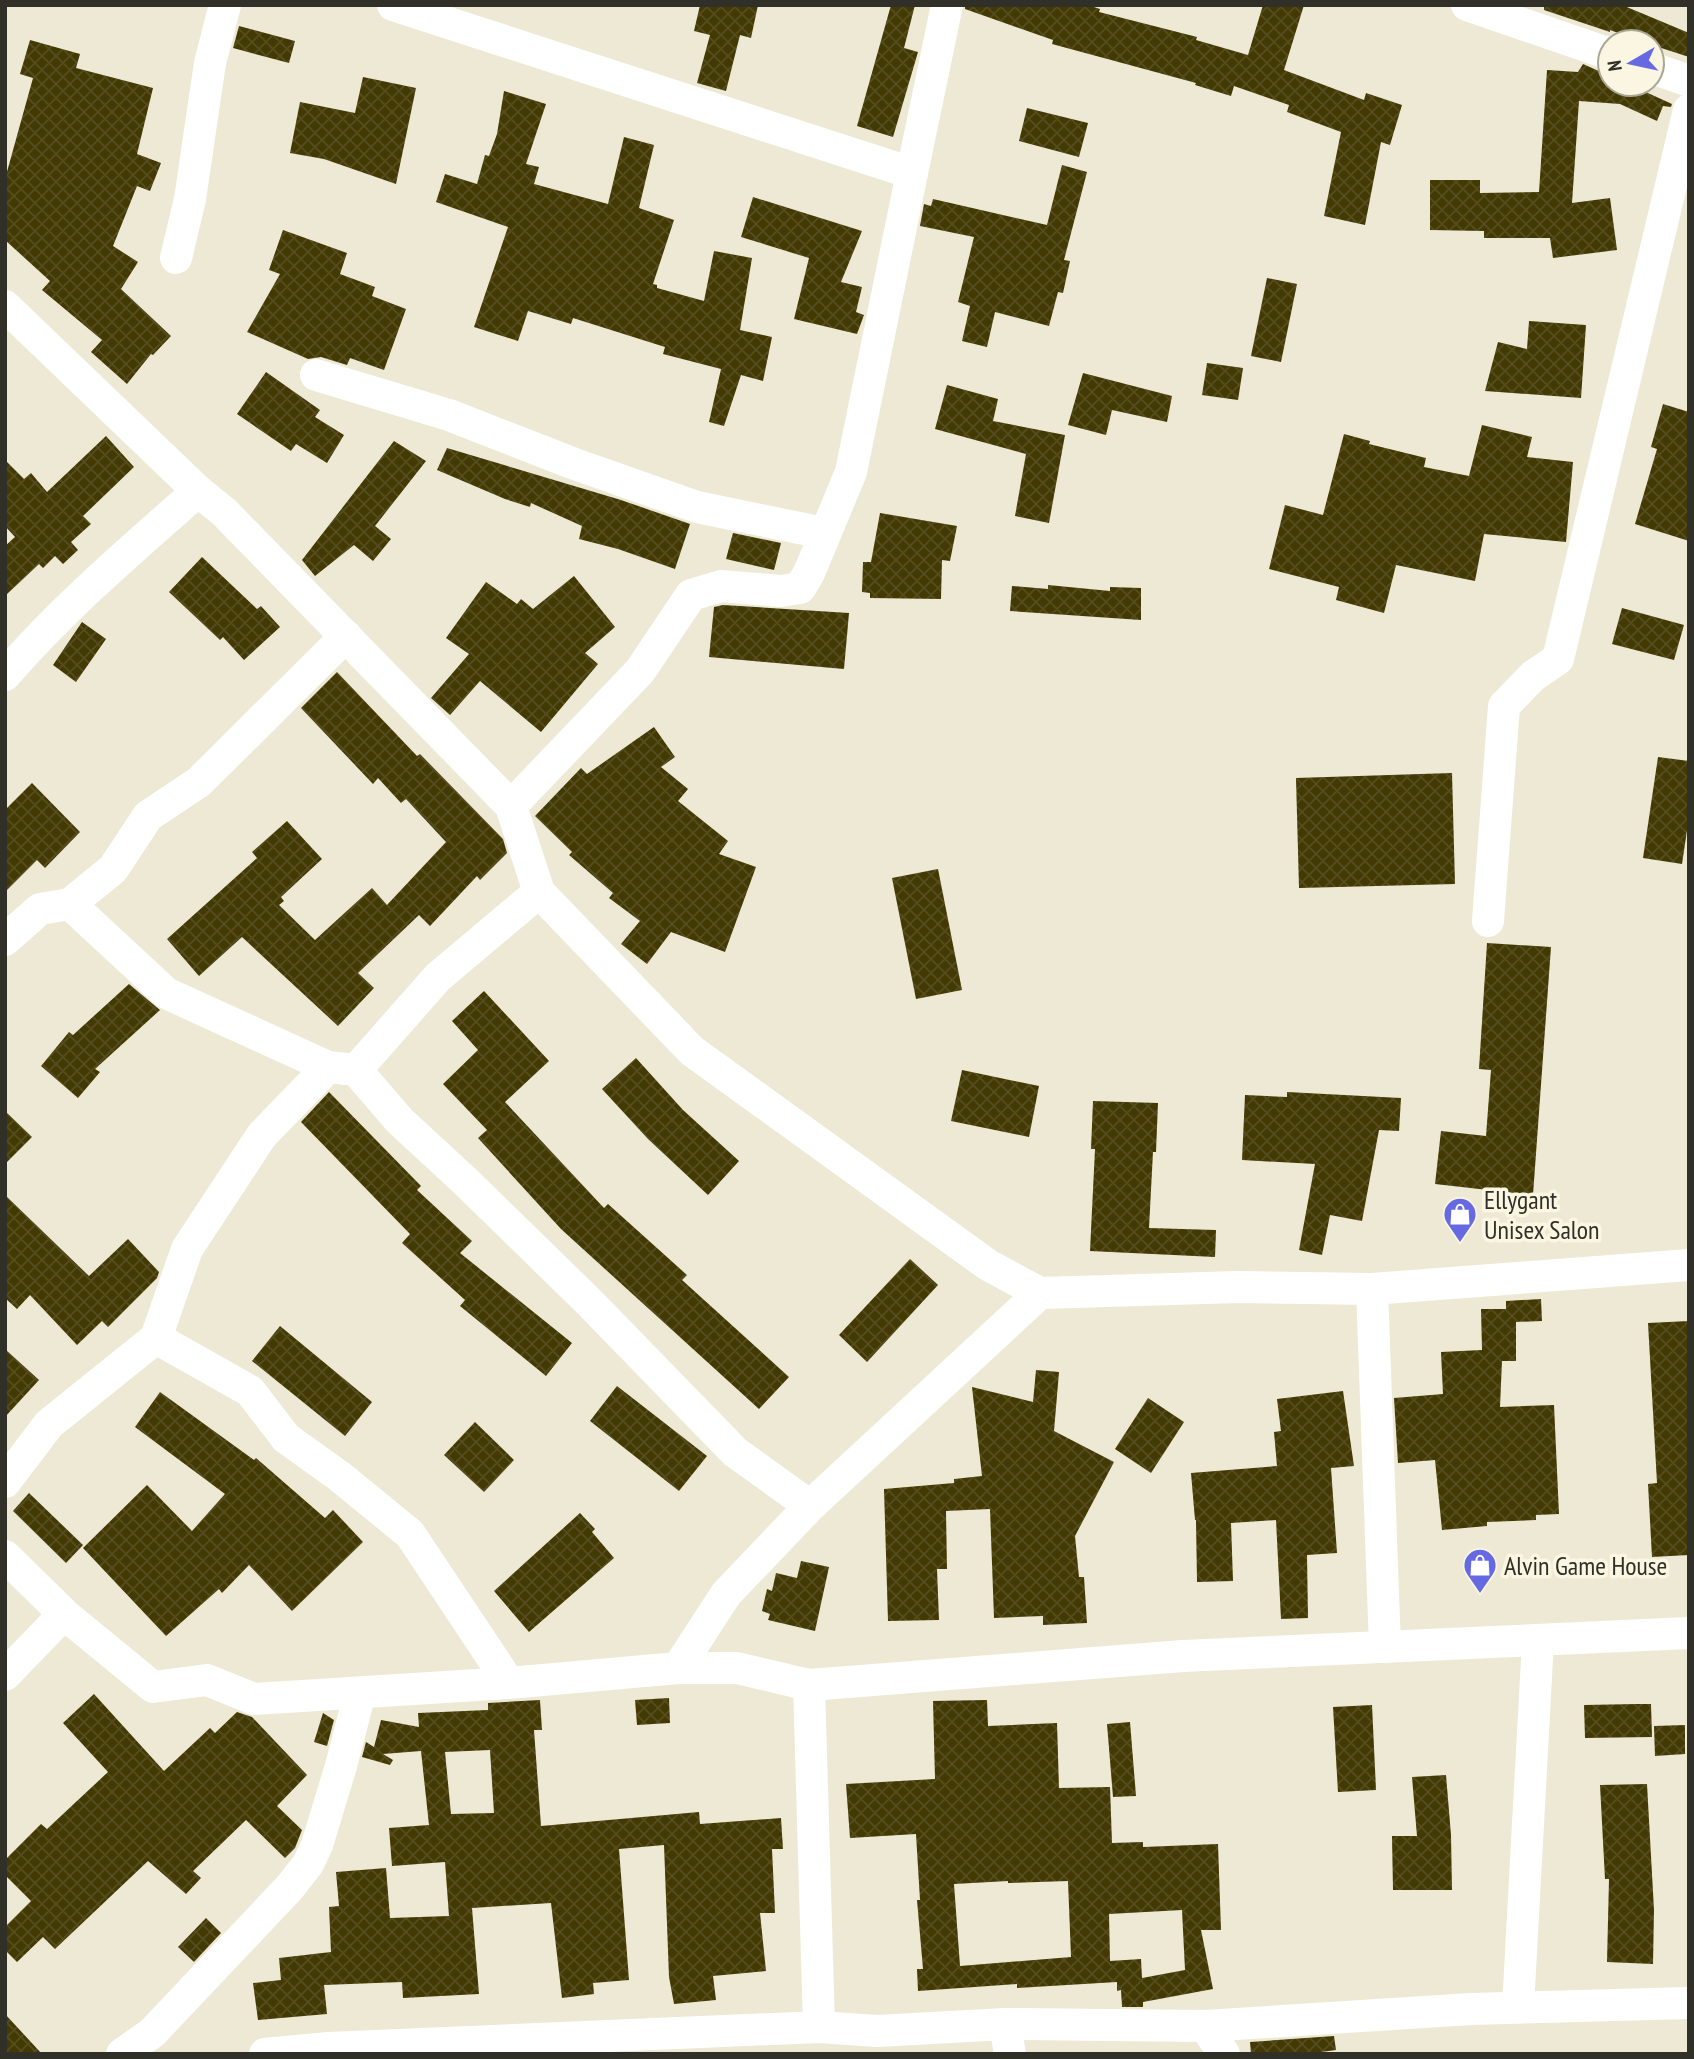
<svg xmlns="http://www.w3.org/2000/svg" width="1694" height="2059" font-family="'PT Sans Narrow',sans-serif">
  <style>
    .building { fill: url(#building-cross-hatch); fill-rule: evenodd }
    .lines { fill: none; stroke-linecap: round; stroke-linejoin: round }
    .minor { stroke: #fff; stroke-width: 32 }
    .labels { text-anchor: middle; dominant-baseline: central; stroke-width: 7; stroke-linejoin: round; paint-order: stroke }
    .poi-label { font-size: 26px; fill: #313028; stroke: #faf6e1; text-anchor: start }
  </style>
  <defs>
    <pattern id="building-cross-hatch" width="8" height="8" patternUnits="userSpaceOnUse" patternTransform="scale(1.75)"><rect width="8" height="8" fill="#423903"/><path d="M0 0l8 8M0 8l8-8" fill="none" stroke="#554d1f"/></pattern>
  </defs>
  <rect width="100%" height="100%" fill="#ede9d4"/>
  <g class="building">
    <path d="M700 5H758L751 38 740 35 726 91 697 83 710 35 694 31Z"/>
    <path d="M891 5H915L904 48 918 52 893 137 857 126Z"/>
    <path d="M965 5H1088L1100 9 1099 12 1197 37 1196 40 1248 55 1263 5H1304L1284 70 1364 100 1366 93 1402 105 1390 145 1381 142 1365 225 1324 216 1341 132 1287 112 1289 105 1234 86 1231 96 1195 85 1196 83 1052 44 1053 40 965 9Z"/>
    <path d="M1544 5H1622L1689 33V57L1652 45V42H1642L1610 30V32L1544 10Z"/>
    <path d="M239 26 295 41 289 63 233 48Z"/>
    <path d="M30 40 80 54 76 68 153 88 137 154 161 163 150 191 137 186 113 246 138 262 121 289 171 336 153 355 151 354 127 384 91 352 102 340 42 290 50 281 5 240V179L33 78 20 74Z"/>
    <path d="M1583 64 1610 76V84H1628L1672 104 1671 107 1663 106 1657 121 1620 104 1579 101 1572 203 1610 198 1617 250 1553 258 1550 238H1484V231L1430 230V180H1480V193L1539 192 1547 70 1578 72Z"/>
    <path d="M363 77 416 88 396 184 324 159 290 153 300 102 355 113Z"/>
    <path d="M504 91 546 104 526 164 539 167 534 184 608 204 624 137 654 145 639 208 674 220 653 284 657 285V288L704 301 714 251 752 258 740 330 772 337 763 381 741 375 724 426 709 422 721 369 663 354 665 347 573 318 571 324 528 311 518 341 474 327 508 227 436 202 445 174 477 184 485 155 489 156 497 134Z"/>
    <path d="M1027 108 1088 123 1079 157 1019 141Z"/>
    <path d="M1062 165 1087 172 1064 260 1070 261 1063 293 1058 292 1049 326 995 312 987 347 962 341 970 306 958 302 974 237 920 226 924 204 931 206 933 199 1047 225Z"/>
    <path d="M753 197 862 231 841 282 862 287 856 312 864 315 857 334 794 319 809 258 741 237Z"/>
    <path d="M283 230 347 253 340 274 375 287 372 296 406 309 384 370 350 358 347 365 321 357 308 359 247 332 280 274 269 270Z"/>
    <path d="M1267 278 1297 284 1281 362 1251 356Z"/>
    <path d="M1529 321 1586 325 1581 398 1485 391 1498 342 1527 349Z"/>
    <path d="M1207 363 1243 368 1238 400 1202 395Z"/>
    <path d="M266 372 320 410 315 417 344 435 327 463 296 444 291 451 237 414Z"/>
    <path d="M1083 373 1172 396 1167 422 1112 410 1106 435 1068 425Z"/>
    <path d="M947 385 998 399 993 421 1065 435 1049 523 1015 516 1026 454 935 429Z"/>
    <path d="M1663 404 1689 412V541L1635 524 1657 449 1651 447Z"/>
    <path d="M1482 425 1532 437 1527 457 1573 462 1566 542 1484 534 1475 581 1396 565 1384 613 1336 600 1339 587 1269 569 1285 505 1323 515 1344 434 1370 441 1369 444 1426 458 1424 467 1469 476Z"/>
    <path d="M106 436 134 467 83 516 91 524 71 542 78 550 63 564 55 556 43 568 39 564 5 596V546L15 537 5 526V460L24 479 31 473 47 492Z"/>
    <path d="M394 441 426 461 375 526 391 539 373 561 354 545 315 576 302 560Z"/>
    <path d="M447 448 621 500 690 524 675 569 618 549 579 539 582 526 531 503 530 507 505 499 437 470Z"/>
    <path d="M880 513 957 526 950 561 942 560 941 599 870 598V593L862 592 863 562H871Z"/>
    <path d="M733 533 781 543 774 570 726 559Z"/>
    <path d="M202 557 257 609 261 606 280 627 244 660 223 637 220 640 169 592Z"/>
    <path d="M574 576 615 627 585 653 598 664 541 732 480 681 450 715 431 698 469 654 446 638 486 582 517 604 521 599 533 609Z"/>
    <path d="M1048 585 1110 591V587L1141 588V620L1010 611 1012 586 1048 589Z"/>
    <path d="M723 605 849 613 844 669 709 657 714 607Z"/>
    <path d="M1622 608 1684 625 1674 660 1612 644Z"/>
    <path d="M82 622 106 639 76 682 53 665Z"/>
    <path d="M337 672 417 756 420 754 503 839 507 853 480 880 477 876 430 926 419 915 358 973 374 988 338 1026 242 937 199 976 167 939 257 858 252 852 287 821 322 859 281 897 284 901 279 905 315 940 372 888 387 905 446 842 406 799 401 803 378 778 373 784 301 708Z"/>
    <path d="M654 727 675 757 661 767 688 789 678 801 728 841 719 854 756 867 725 952 671 932 647 964 621 944 640 921 609 898 613 893 569 855 572 852 535 816 581 768 587 774Z"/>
    <path d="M1658 757 1689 761V817L1682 864 1643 858Z"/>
    <path d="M1452 773 1455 884 1299 888 1296 778Z"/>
    <path d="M32 783 80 832 45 868 37 860 5 892V810Z"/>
    <path d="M938 869 962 990 916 999 892 878Z"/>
    <path d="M1487 943 1551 947 1533 1195 1435 1184 1441 1131 1486 1136 1491 1070 1479 1069Z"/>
    <path d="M129 984 160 1010 95 1069 100 1072 78 1098 41 1066 69 1032 73 1035Z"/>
    <path d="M484 991 549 1061 505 1102 604 1208 608 1204 687 1275 682 1280 789 1377 759 1409 561 1229 478 1138 487 1130 443 1084 478 1050 452 1021Z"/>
    <path d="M636 1058 683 1110 739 1161 708 1195 648 1139 602 1089Z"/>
    <path d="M962 1070 1039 1086 1029 1137 951 1121Z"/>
    <path d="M329 1092 421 1186 417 1190 472 1241 460 1253 572 1343 546 1376 460 1306 465 1300 402 1243 410 1234 301 1122Z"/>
    <path d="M1287 1092 1401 1098 1399 1131 1379 1130 1362 1221 1330 1215 1322 1255 1299 1250 1315 1164 1242 1160 1245 1095 1287 1097Z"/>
    <path d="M1093 1101 1158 1103 1156 1152H1153L1149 1228 1216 1230 1215 1257 1090 1251 1095 1149H1091Z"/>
    <path d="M5 1111 32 1137 5 1164Z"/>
    <path d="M5 1195 89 1276 128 1239 159 1272 157 1278 108 1327 102 1321 77 1345 30 1295 17 1309 5 1298Z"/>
    <path d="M910 1259 938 1285 867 1362 839 1335Z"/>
    <path d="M1541 1299 1542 1321 1516 1322V1361H1502L1500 1407 1554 1405 1559 1514 1536 1515V1520L1487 1522V1526L1442 1530 1435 1460 1398 1463 1394 1398 1443 1394 1441 1352 1482 1350 1481 1309H1506V1301Z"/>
    <path d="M1689 1321V1555L1652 1557 1648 1484 1657 1483 1648 1323Z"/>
    <path d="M280 1326 372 1402 345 1436 252 1361Z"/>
    <path d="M5 1349 39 1380 5 1417Z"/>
    <path d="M1036 1370 1059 1372 1054 1431 1114 1462 1075 1536 1079 1577H1084L1087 1623 1043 1625V1616L994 1618 990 1509 946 1511 947 1569H937L939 1620 888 1621 884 1489 954 1483V1479L982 1476 972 1387 1033 1402Z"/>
    <path d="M617 1386 707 1456 679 1491 590 1421Z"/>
    <path d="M1343 1391 1354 1466 1331 1468 1337 1553 1307 1555 1308 1618 1281 1619 1276 1520 1231 1523 1233 1581 1197 1582 1196 1520H1195L1191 1473 1277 1466 1274 1432 1281 1431 1277 1399Z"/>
    <path d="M160 1392 254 1460 256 1458 325 1518 333 1510 363 1542 292 1611 249 1565 222 1593 219 1589 166 1636 83 1548 147 1485 192 1531 225 1494 135 1427Z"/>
    <path d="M1148 1398 1184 1422 1151 1473 1115 1449Z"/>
    <path d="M475 1422 514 1460 484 1492 444 1455Z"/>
    <path d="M29 1493 83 1545 66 1563 13 1511Z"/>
    <path d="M580 1513 595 1529 592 1532 614 1558 529 1632 494 1591Z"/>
    <path d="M801 1561 829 1567 815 1631 768 1620 770 1614 762 1611 767 1589 772 1591 776 1573 797 1578Z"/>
    <path d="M94 1694 164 1771 210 1728 215 1733 237 1712 252 1717 307 1775 277 1806 302 1830 295 1848 285 1858 246 1820 193 1871 201 1878 186 1894 148 1861 55 1949 43 1937 17 1962 5 1950V1927L31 1901 5 1875V1860L41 1824 47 1829 108 1772 63 1723Z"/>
    <path d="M669 1698 670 1723 637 1725 635 1700Z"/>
    <path d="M540 1700 542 1730H534L541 1826 699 1812 700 1824 781 1818 783 1849H772L775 1913H760L766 1971 713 1976 716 2000 674 2004 669 1977 664 1845 619 1849 629 1980 593 1983 594 1994 562 1998 551 1903 472 1908 479 1994 403 1998 402 1982 324 1985 327 2014 258 2020 253 1983 281 1980 279 1958 331 1952 329 1907 339 1906 336 1872 386 1868 390 1918 449 1916 445 1862 392 1866 389 1828 429 1825 421 1751 383 1754 393 1760 390 1765 362 1757 366 1742 374 1747 381 1720 419 1727 418 1713 488 1710V1703ZM490 1750 494 1813 451 1814 445 1752Z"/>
    <path d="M987 1700 988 1726 1057 1723 1059 1788 1110 1787 1112 1843 1143 1842V1847L1218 1844 1221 1930H1201L1213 1989 1143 2002V2007H1122L1121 1990 1117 1991V1982L1017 1988V1984L918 1991 917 1969H923L917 1900H920L916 1834 850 1838 846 1784 935 1779 933 1701ZM1008 1881V1883L1068 1881 1071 1957 960 1966 954 1884ZM1182 1910 1185 1970 1142 1978 1141 1959 1110 1961 1109 1914Z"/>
    <path d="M1637 1704H1651L1652 1737 1585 1738 1584 1705Z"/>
    <path d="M1372 1705 1376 1790 1338 1792 1333 1707Z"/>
    <path d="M323 1713 334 1720 327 1746 314 1742Z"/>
    <path d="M1130 1722 1136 1796 1113 1797 1107 1724Z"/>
    <path d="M1685 1725V1754L1655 1756 1654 1726Z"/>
    <path d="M1446 1775 1451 1835 1452 1890H1393L1392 1836H1417L1412 1777Z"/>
    <path d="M1647 1784 1654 1910 1653 1964 1607 1962 1609 1879H1605L1600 1785Z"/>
    <path d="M206 1918 221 1933 194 1962 178 1947Z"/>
    <path d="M5 2014 42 2054H5Z"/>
    <path d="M1334 2036 1336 2050 1306 2054H1251L1250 2042Z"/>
  </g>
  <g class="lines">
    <g class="minor">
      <path d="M393 5 912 173 947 5"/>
      <path d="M1467 5 1610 54"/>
      <path d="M1652 68 1689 81"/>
      <path d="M176 258 190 199 210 63 225 5"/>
      <path d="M5 306 198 491 224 512 511 806 539 892 692 1051 988 1265 1040 1293"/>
      <path d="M316 375 449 415 572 463 697 507 824 533"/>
      <path d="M5 675C64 607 131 550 198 491"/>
      <path d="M511 806 640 671 691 595 721 586 781 591 800 588 809 573 851 472 912 173"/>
      <path d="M539 892 438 977 356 1070 400 1121 465 1181 589 1302 735 1452 810 1506"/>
      <path d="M70 904 113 869 148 816 199 782 346 636"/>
      <path d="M1488 921 1504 706 1533 676 1558 659 1689 110"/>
      <path d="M5 940 40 909 70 904 166 993 328 1067 346 1069"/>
      <path d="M1372 1289 1385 1647"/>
      <path d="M156 1338 250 1391 286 1438 339 1476 410 1534 509 1683"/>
      <path d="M5 1482 49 1424 156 1338 187 1249 262 1135 328 1067"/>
      <path d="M5 1556 64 1614 153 1687 207 1680 254 1699 509 1683 678 1668H737L809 1685 1183 1656 1689 1633"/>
      <path d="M678 1668 726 1594 810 1506 1040 1293 1238 1287 1372 1289 1689 1265"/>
      <path d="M5 1675 64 1614"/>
      <path d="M809 1685 819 2027"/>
      <path d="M1518 2007 1538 1641"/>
      <path d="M1005 2024 1010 2054"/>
      <path d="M1205 2026 1224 2054"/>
      <path d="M122 2054 152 2033 290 1887 308 1864 317 1845 341 1766 360 1693"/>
      <path d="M265 2054 328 2048 819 2027 877 2031 1005 2024 1205 2026 1471 2009 1689 2003"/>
    </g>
  </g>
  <defs>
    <symbol id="shop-pin" viewBox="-11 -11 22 30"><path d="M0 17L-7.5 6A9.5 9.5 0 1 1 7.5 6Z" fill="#6669e2" stroke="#faf6e1"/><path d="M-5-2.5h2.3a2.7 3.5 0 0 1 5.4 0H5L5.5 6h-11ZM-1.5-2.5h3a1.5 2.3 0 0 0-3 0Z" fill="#fff"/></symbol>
  </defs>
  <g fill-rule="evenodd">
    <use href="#shop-pin" x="1441" y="1195" width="38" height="52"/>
    <use href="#shop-pin" x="1461" y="1546" width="38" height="52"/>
  </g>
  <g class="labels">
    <g class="poi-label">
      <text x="1484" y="1199">Ellygant<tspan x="1484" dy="30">Unisex Salon</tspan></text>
      <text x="1504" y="1565">Alvin Game House</text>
    </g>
  </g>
  <rect width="1694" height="2059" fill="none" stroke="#313028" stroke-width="14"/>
  <g transform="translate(1631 63) rotate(261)"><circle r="33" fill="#faf6e1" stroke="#aaa797" stroke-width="2"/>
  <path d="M0-5L12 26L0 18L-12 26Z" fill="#6669e2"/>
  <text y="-10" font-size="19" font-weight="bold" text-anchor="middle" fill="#313028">N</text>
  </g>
</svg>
